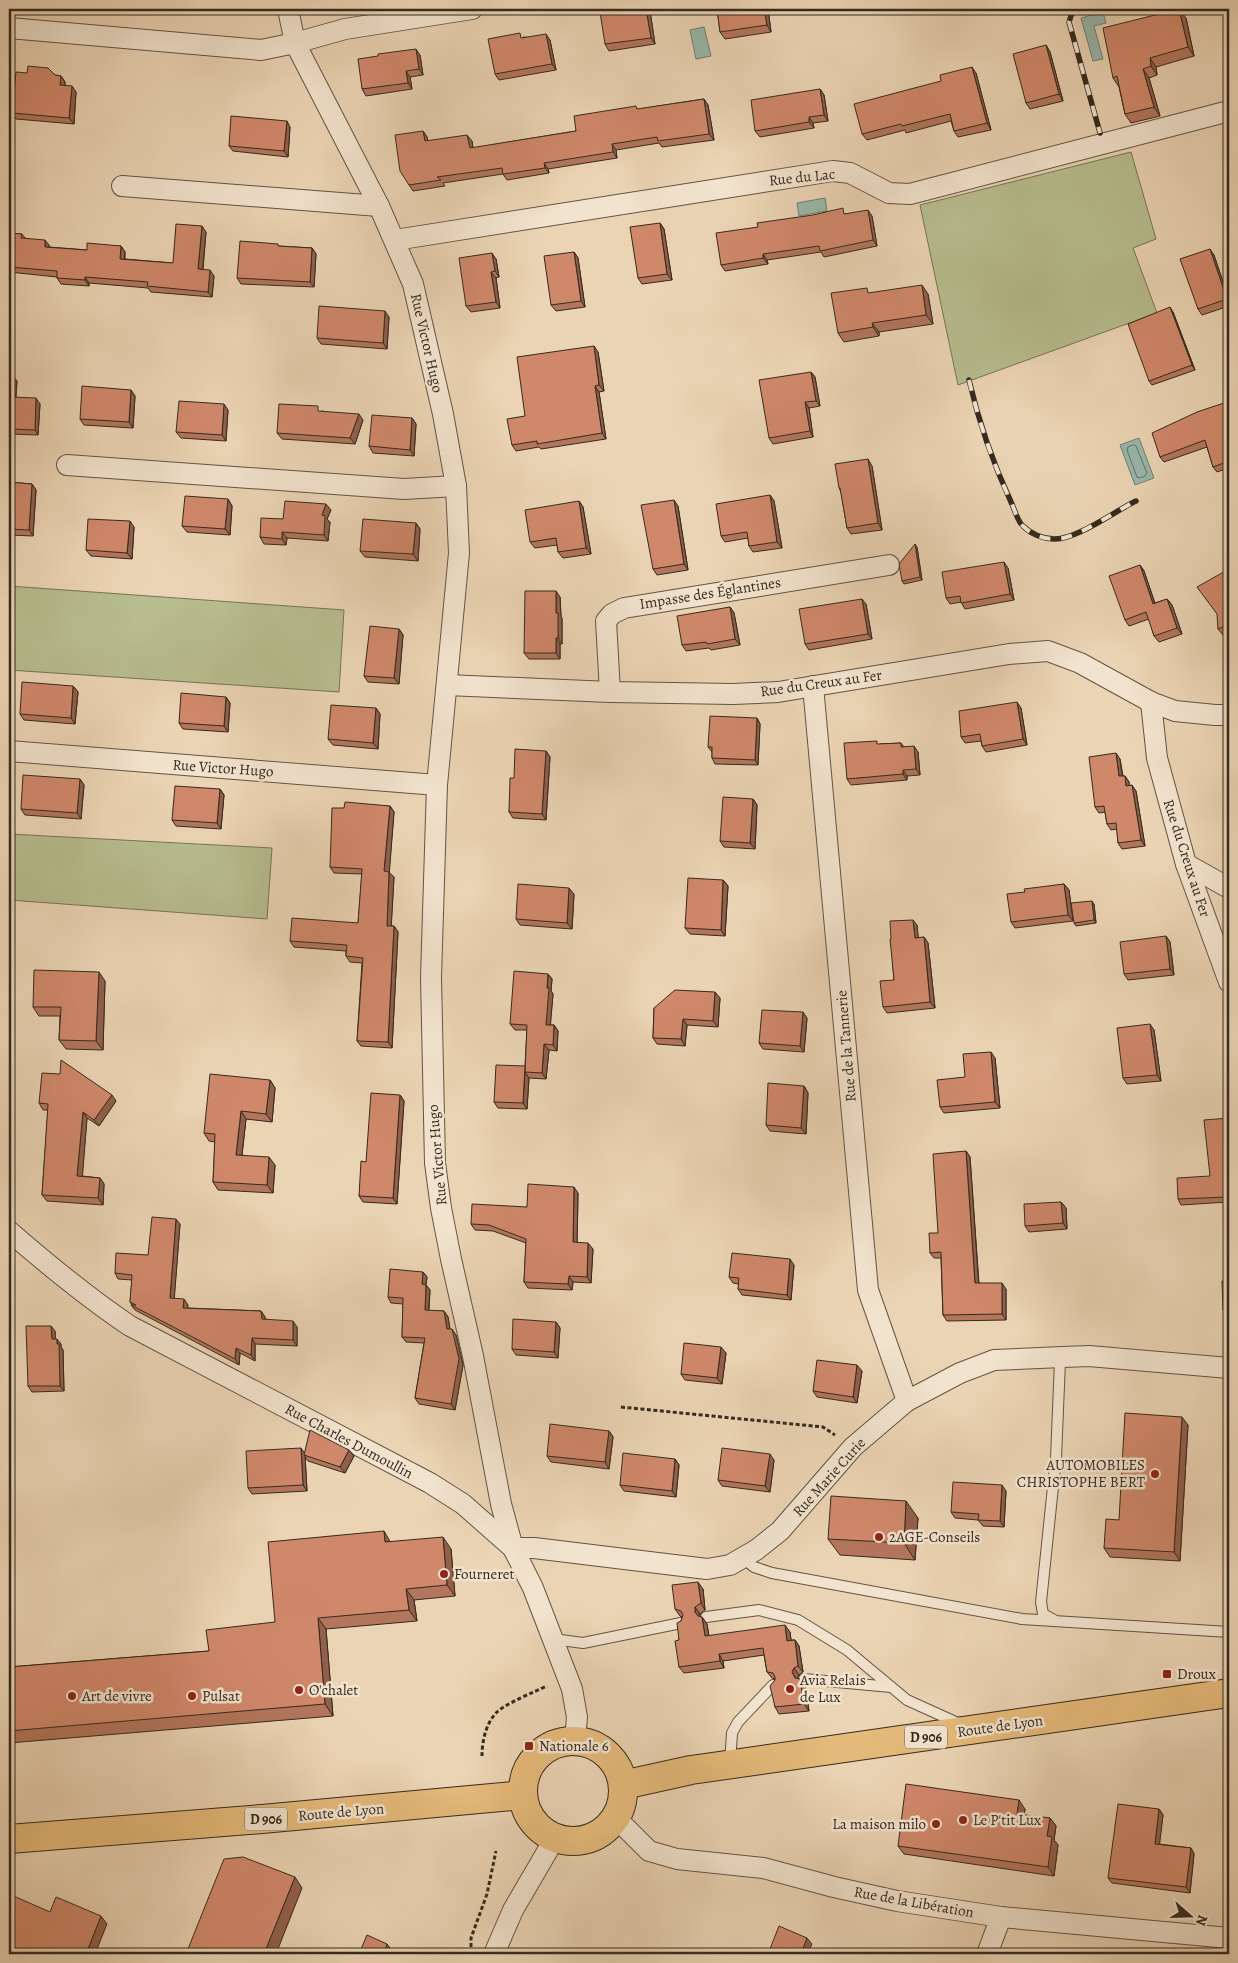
<svg xmlns="http://www.w3.org/2000/svg" width="1238" height="1963" font-family="Alegreya,serif">
  <style>
    .green { fill: #b7bd8e; stroke: #767456 }
    .water { fill: #98b8ac; stroke: #707f74 }
    .lines { fill: none; stroke-linecap: round; stroke-linejoin: round }
    .shore { stroke: #667166; stroke-width: 1 }
    .lane-casing { stroke: #625444; stroke-width: 12 }
    .street-casing { stroke: #625444; stroke-width: 22 }
    .primary-casing { stroke: #342a1f; stroke-width: 30 }
    .path { stroke: #342a1f; stroke-width: 3; stroke-dasharray: 4 2.5; stroke-linecap: butt }
    .lane { stroke: #f2e3ce; stroke-width: 10 }
    .street { stroke: #f2e3ce; stroke-width: 20 }
    .primary { stroke: #e6ba7a; stroke-width: 28 }
    .rail-casing { stroke: #342a1f; stroke-width: 5.5 }
    .rail { stroke: #f2e3ce; stroke-width: 4; stroke-dasharray: 11; stroke-linecap: butt }
    .wall { fill: #b3755c; stroke: #342a1f }
    .shaded-wall { fill: #925f4b; stroke: #342a1f }
    .building { fill: #d0886b; stroke: #342a1f }
    .poi-dot { fill: #8f2418; stroke: #f2e3ce; stroke-width: 2 }
    .labels { text-anchor: middle; dominant-baseline: central; stroke-width: 5; stroke-linejoin: round; paint-order: stroke }
    .shield { fill: #f2e3ce; stroke: #6d6254; stroke-width: 1 }
    .shield-label { font-size: 14px; font-weight: bold; fill: #342a1f }
    .street-label { font-size: 15px; fill: #342a1f; stroke: #f2e3ce }
    .poi-label { font-size: 15px; fill: #342a1f; stroke: #f2e3ce; text-anchor: start }
  </style>
  <rect width="100%" height="100%" fill="#ebd4b4"/>
  <filter id="stains"><feTurbulence type="fractalNoise" baseFrequency=".004" numOctaves="4"/><feColorMatrix values="0 0 0 0 .2 0 0 0 0 .09 0 0 0 0 .02 0 0 0 .5 -.17"/></filter>
  <radialGradient id="worn" r=".72"><stop offset=".6" stop-color="#630" stop-opacity="0"/><stop offset="1" stop-color="#630" stop-opacity=".3"/></radialGradient>
  <g class="green">
    <path d="M1131 152 1156 239 1133 248 1157 313 958 385 920 205Z"/>
    <path d="M9 586 344 610 339 692 9 670Z"/>
    <path d="M9 834 272 848 267 919 9 900Z"/>
  </g>
  <g class="water">
    <path d="M1103 12 1106 23 1094 26 1103 59 1093 61 1081 18Z"/>
    <path d="M704 27 711 56 696 59 690 30Z"/>
    <path d="M825 198 827 211 799 216 797 203Z"/>
    <path d="M1139 438 1154 478 1135 485 1120 445Z"/>
  </g>
  <g class="lines">
    <path class="shore" d="M1134 445 1136 446 1147 473 1145 476 1140 478 1137 477 1127 450 1128 447Z"/>
    <defs>
      <g id="lane">
        <path d="M743 1558 754 1567 772 1573 1022 1619 1229 1632"/>
        <path d="M706 1617 759 1610 798 1620 847 1650 907 1700 960 1724"/>
        <path d="M1054 1620 1043 1614 1041 1602 1056 1458 1060 1361 1063 1357"/>
        <path d="M553 1639 583 1643 681 1623"/>
        <path d="M804 1679 891 1687"/>
        <path d="M730 1763 732 1733 738 1722 773 1685"/>
      </g>
      <g id="street">
        <path d="M288 9 295 43 379 206 413 284 443 414 456 486 459 553 437 785 431 977 435 1163 441 1208 451 1259 473 1356 501 1504 513 1548"/>
        <path d="M9 28 261 50 295 43 345 29 472 9"/>
        <path d="M122 186 379 206"/>
        <path d="M395 240 833 171 850 173 889 193 910 194 1229 111"/>
        <path d="M67 465 404 489 456 486"/>
        <path d="M447 685 610 692 733 694 778 692 1009 654 1048 651 1080 663 1151 702 1175 711 1215 715H1229"/>
        <path d="M813 686 868 1290 907 1401"/>
        <path d="M610 692 606 621 612 614 624 608 889 565"/>
        <path d="M1151 702 1157 758 1186 864 1229 982"/>
        <path d="M9 751 437 785"/>
        <path d="M1186 864 1229 888"/>
        <path d="M9 1231C48 1265 87 1297 130 1326L430 1483 463 1504 513 1548 533 1588 572 1689 577 1717 575 1740"/>
        <path d="M513 1548H534L707 1569 730 1565 756 1550 780 1531 853 1447 907 1401 960 1373 994 1360 1063 1357 1089 1356 1229 1368"/>
        <path d="M616 1818 649 1851 677 1859 763 1868 834 1887 897 1901 1001 1917 1229 1938"/>
        <path d="M494 1954 513 1910 555 1838"/>
        <path d="M987 1954 1001 1917"/>
      </g>
      <g id="primary">
        <circle cx="573" cy="1791" r="50"/>
        <path d="M623 1785 691 1770 1229 1693"/>
        <path d="M9 1839 262 1819 523 1795"/>
      </g>
    </defs>
    <use href="#lane" class="lane-casing"/>
    <use href="#street" class="street-casing"/>
    <use href="#primary" class="primary-casing"/>
    <g class="path">
      <path d="M621 1407 823 1427 835 1435"/>
      <path d="M482 1756C482 1741 486 1723 497 1712 505 1704 536 1691 547 1686"/>
      <path d="M471 1947V1938L487 1894 496 1851"/>
    </g>
    <use href="#lane" class="lane"/>
    <use href="#street" class="street"/>
    <use href="#primary" class="primary"/>
    <defs>
      <g id="rail">
        <path d="M1085 9 1072 13 1069 22 1100 133"/>
        <path d="M969 380C979 423 993 463 1011 502 1015 510 1017 521 1023 526 1031 534 1043 539 1054 539 1076 540 1115 511 1136 501"/>
      </g>
    </defs>
    <use href="#rail" class="rail-casing"/>
    <use href="#rail" class="rail"/>
  </g>
  <g class="wall">
    <path d="M621 9H648L650 11 655 44 609 51 605 44Z"/>
    <path d="M717 9H768L771 32 725 39 720 32Z"/>
    <path d="M1186 18 1194 56 1156 67 1157 75 1149 78 1160 116 1131 123 1125 114 1119 87 1113 78Z"/>
    <path d="M523 37 550 40 556 70 499 80 495 74Z"/>
    <path d="M1046 45 1050 52 1063 101 1030 109 1026 103Z"/>
    <path d="M420 55 423 75 410 77 412 89 366 96 362 89Z"/>
    <path d="M976 73 991 130 958 137 954 131 951 121 906 133 905 130 867 140 862 134Z"/>
    <path d="M55 75 61 76 65 82V85L76 92 74 124 16 119 12 113Z"/>
    <path d="M820 89 824 95 828 121 813 123 814 128 760 137 755 131Z"/>
    <path d="M704 99 708 105 714 140 662 147 659 143 616 150 617 158 548 169 549 173 507 180 503 174 443 183 445 186 413 191 409 185 423 131 427 137 428 141H472L473 148 576 131 639 109Z"/>
    <path d="M290 127 288 157 233 151 229 146Z"/>
    <path d="M872 216 877 246 824 257 821 252 767 260 768 264 725 271 721 265Z"/>
    <path d="M660 223 664 229 672 280 642 284 638 278Z"/>
    <path d="M206 232 203 270 214 276 212 297 151 292 148 288 89 283V286L61 284 57 278V277L9 272V233L22 234 25 238 49 245V247L87 250 121 246 125 252V259L173 263Z"/>
    <path d="M279 246 312 248 316 254 314 287 241 284 237 278Z"/>
    <path d="M574 252 578 258 585 307 556 311 551 305Z"/>
    <path d="M1214 255 1229 300V306L1202 315 1198 309Z"/>
    <path d="M496 259 499 277 496 278 500 308 471 312 466 306Z"/>
    <path d="M871 293 928 294 933 324 879 332V336L844 342 838 333Z"/>
    <path d="M1173 312 1195 370 1152 385 1149 381Z"/>
    <path d="M389 317 387 349 321 344 317 338Z"/>
    <path d="M598 352 604 391 599 392 606 439 541 449 539 447 516 451 512 445 525 416Z"/>
    <path d="M811 372 815 377 820 406 809 408 813 437 773 444 769 438Z"/>
    <path d="M9 375 17 381 16 398 40 404 38 435 9 434Z"/>
    <path d="M131 390 135 396 133 428 84 425 80 419Z"/>
    <path d="M1228 408 1229 412V468L1217 472 1213 467 1207 447 1164 462 1160 457Z"/>
    <path d="M228 410 226 441 181 438 176 432Z"/>
    <path d="M322 411 363 420 355 444 282 439 277 433Z"/>
    <path d="M412 418 416 424 414 456 373 453 369 446Z"/>
    <path d="M872 466 882 530 851 534 847 528 841 492 839 488Z"/>
    <path d="M9 482 32 484 36 490 33 536 9 535Z"/>
    <path d="M770 495 774 501 782 548 753 552 749 546 748 538 725 542 721 536Z"/>
    <path d="M228 499 232 506 230 535 187 532 182 526Z"/>
    <path d="M579 501 583 507 591 554 563 558 558 552 557 545 535 548 530 542Z"/>
    <path d="M678 506 688 570 657 575 653 569Z"/>
    <path d="M331 510 327 519 330 522 328 541 287 538 286 545 264 544 260 537 283 519Z"/>
    <path d="M416 523 420 529 418 561 365 557 360 551Z"/>
    <path d="M134 527 132 559 91 556 86 550Z"/>
    <path d="M917 547 922 580 904 584 902 581Z"/>
    <path d="M1140 565 1144 571 1155 603 1167 599 1172 605 1182 634 1159 642 1154 636 1149 619 1129 626 1125 620Z"/>
    <path d="M1008 568 1014 600 965 609 961 602 950 604 946 598Z"/>
    <path d="M1229 569V632L1223 635 1218 629Z"/>
    <path d="M560 597 561 616 562 619V644H560V659H529L524 653Z"/>
    <path d="M866 604 872 639 809 650 805 644Z"/>
    <path d="M730 607 734 613 740 645 711 650 709 648 686 651 682 645Z"/>
    <path d="M399 629 403 635 399 684 368 682 364 676Z"/>
    <path d="M73 686 78 692 75 724 24 720 20 714Z"/>
    <path d="M226 697 230 703 228 732 183 729 179 723Z"/>
    <path d="M376 708 380 714 378 749 333 745 328 739Z"/>
    <path d="M1021 708 1027 745 986 752 982 746 981 741 965 743 961 737Z"/>
    <path d="M757 718 760 724 758 765 715 764 712 758V752L708 747Z"/>
    <path d="M901 743 904 747 918 752 920 775 907 776V780L851 785 847 779 880 744Z"/>
    <path d="M546 751 550 757 546 820 513 818 509 812 514 778Z"/>
    <path d="M1120 759 1123 776H1125L1129 782V786L1136 791 1145 846 1122 849 1118 843 1117 829 1111 830 1107 824 1105 812 1099 813 1095 807Z"/>
    <path d="M80 779 84 785 81 819 25 815 21 809Z"/>
    <path d="M220 789 224 795 221 829 176 826 172 820Z"/>
    <path d="M753 799 757 805 755 849 724 847 720 841Z"/>
    <path d="M390 806 394 812 389 872 394 877 391 926H394L398 932 392 1048 361 1046 357 1041 362 963 350 962 346 956V951L294 947 290 941 358 923 362 874 334 873 330 867 344 808Z"/>
    <path d="M723 880 728 886 725 936 690 934 685 928Z"/>
    <path d="M1064 884 1069 890 1073 921 1015 928 1011 922 1025 892Z"/>
    <path d="M574 894 572 929 520 925 516 919Z"/>
    <path d="M1094 904 1096 923 1076 926 1074 923Z"/>
    <path d="M917 925 918 938 924 937 928 943 935 1008 887 1013 883 1007 894 980 891 939Z"/>
    <path d="M1166 936 1170 942 1174 975 1128 980 1124 974Z"/>
    <path d="M548 974 552 979 551 991 553 994 550 1025H554L558 1031 557 1051 549 1050 546 1079 529 1078 527 1109 498 1108 494 1102 525 1066 527 1030H515L510 1024Z"/>
    <path d="M105 981 103 1050 66 1049 59 1040 60 1016H39L33 1007Z"/>
    <path d="M720 998 718 1027 687 1025 685 1046 657 1044 653 1038 654 1008Z"/>
    <path d="M807 1018 804 1052 763 1049 759 1043Z"/>
    <path d="M1154 1030 1161 1081 1127 1084 1123 1078Z"/>
    <path d="M995 1058 1000 1108 944 1113 940 1107 965 1077Z"/>
    <path d="M270 1080 275 1088 272 1122 246 1119 242 1155 275 1165 273 1193 218 1190 213 1182 215 1142 209 1141 204 1133Z"/>
    <path d="M804 1086 808 1093 806 1134 770 1131 766 1125Z"/>
    <path d="M400 1095 404 1101 397 1204 363 1202 359 1196 366 1162Z"/>
    <path d="M116 1101 99 1126 87 1118 82 1176 100 1178 104 1184 103 1205 47 1201 42 1195 48 1110H43L39 1103Z"/>
    <path d="M1229 1118V1315H1227L1223 1310 1228 1281V1202L1181 1205 1178 1199 1210 1176Z"/>
    <path d="M966 1151 970 1157 979 1283 1006 1289V1320L947 1321 943 1315 941 1258H934L930 1253 938 1233Z"/>
    <path d="M578 1193 577 1243 593 1249 591 1283 573 1282 572 1290 528 1288 524 1282 526 1243 493 1231 475 1230 471 1224 527 1207Z"/>
    <path d="M1061 1202 1066 1208 1067 1229 1029 1232 1025 1226Z"/>
    <path d="M180 1224 174 1298 188 1305 187 1308 261 1311 265 1317V1319L297 1327V1346L255 1344V1361L240 1353 239 1365 135 1310 131 1305H132L130 1302 132 1280 118 1279 115 1273 148 1255Z"/>
    <path d="M794 1265 791 1300 742 1295 738 1289 739 1284 733 1283 729 1277Z"/>
    <path d="M423 1272 427 1277 426 1285 430 1290 429 1311H444L448 1317 450 1329 456 1335 463 1365 455 1410 419 1404 415 1398 424 1343 406 1342 402 1337 403 1304 391 1303 388 1297Z"/>
    <path d="M556 1322 560 1328 558 1358 516 1355 512 1349Z"/>
    <path d="M55 1331V1339L61 1344V1347L63 1350 64 1391 32 1392 28 1386Z"/>
    <path d="M726 1353 722 1384 685 1380 681 1374Z"/>
    <path d="M862 1371 857 1403 817 1397 813 1391Z"/>
    <path d="M1188 1425 1180 1561 1110 1557 1104 1548 1119 1520Z"/>
    <path d="M609 1431 613 1437 609 1469 551 1462 547 1456Z"/>
    <path d="M349 1450 354 1456 345 1473 308 1461 305 1457 307 1491 252 1494 248 1488 304 1454Z"/>
    <path d="M675 1459 679 1465 676 1497 624 1491 620 1485Z"/>
    <path d="M774 1460 770 1492 722 1486 718 1480Z"/>
    <path d="M1006 1491 1004 1527 983 1526 978 1520 955 1518 951 1512Z"/>
    <path d="M918 1518 915 1560 840 1555 828 1539Z"/>
    <path d="M391 1542 451 1549 455 1596 414 1600 417 1621 326 1629 333 1716 9 1743V1667L209 1651 275 1622Z"/>
    <path d="M703 1589 705 1610 700 1614V1617H702L707 1624 709 1636 790 1632 791 1640H795L799 1646 803 1672 799 1675 797 1678 805 1686 809 1711 779 1714 775 1707V1679L772 1678 767 1672 764 1655 723 1661 724 1668 684 1673 679 1667V1640L681 1621 682 1617 680 1616 675 1609Z"/>
    <path d="M1025 1809 1024 1815 1050 1818 1056 1826 1054 1840 1058 1845 1054 1876 904 1854 898 1846Z"/>
    <path d="M1159 1809 1163 1815 1159 1844 1191 1848 1194 1854 1190 1893 1112 1883 1108 1878Z"/>
  </g>
  <g class="shaded-wall">
    <path d="M646 9H648L650 11 655 44 651 38Z"/>
    <path d="M764 9H768L771 32 767 25Z"/>
    <path d="M1179 9 1186 18 1194 56 1188 47Z"/>
    <path d="M546 34 550 40 556 70 552 64Z"/>
    <path d="M1046 45 1050 52 1063 101 1059 94Z"/>
    <path d="M416 49 420 55 423 75 419 69Z"/>
    <path d="M1150 58 1156 67 1157 75 1151 66Z"/>
    <path d="M972 67 976 73 991 130 987 123Z"/>
    <path d="M1143 69 1149 78 1160 116 1154 107Z"/>
    <path d="M406 71 410 77 412 89 408 83Z"/>
    <path d="M61 76 65 82 64 91 60 85Z"/>
    <path d="M72 86 76 92 74 124 69 118Z"/>
    <path d="M820 89 824 95 828 121 824 115Z"/>
    <path d="M704 99 708 105 714 140 709 134Z"/>
    <path d="M809 117 813 123 814 128 809 122Z"/>
    <path d="M287 121 290 127 288 157 284 151Z"/>
    <path d="M423 131 427 137 429 147 425 141Z"/>
    <path d="M467 135 472 141 474 154 470 148Z"/>
    <path d="M612 144 616 150 617 158 613 152Z"/>
    <path d="M544 163 548 169 549 173 545 168Z"/>
    <path d="M868 210 872 216 877 246 873 240Z"/>
    <path d="M660 223 664 229 672 280 667 274Z"/>
    <path d="M202 226 206 232 202 275 198 269Z"/>
    <path d="M45 240 49 245V253L45 247Z"/>
    <path d="M121 246 125 252 124 265 120 259Z"/>
    <path d="M312 248 316 254 314 287 310 282Z"/>
    <path d="M1210 249 1214 255 1229 300V302L1227 299Z"/>
    <path d="M574 252 578 258 585 307 581 301Z"/>
    <path d="M492 253 496 259 499 277 495 271Z"/>
    <path d="M763 254 767 260 768 264 763 258Z"/>
    <path d="M210 270 214 276 212 297 208 292Z"/>
    <path d="M491 272 496 278 500 308 496 302Z"/>
    <path d="M85 277 89 283V286L85 280Z"/>
    <path d="M922 285 928 294 933 324 926 315Z"/>
    <path d="M1170 307 1173 312 1195 370 1192 365Z"/>
    <path d="M385 311 389 317 387 349 383 343Z"/>
    <path d="M872 323 879 332V336L873 327Z"/>
    <path d="M594 346 598 352 604 391 599 385Z"/>
    <path d="M811 372 815 377 820 406 816 401Z"/>
    <path d="M13 376 17 381 15 403 11 397Z"/>
    <path d="M595 386 599 392 606 439 602 433Z"/>
    <path d="M131 390 135 396 133 428 129 422Z"/>
    <path d="M36 398 40 404 38 435 35 430Z"/>
    <path d="M805 402 809 408 813 437 810 431Z"/>
    <path d="M1224 403 1228 408 1229 412V418Z"/>
    <path d="M224 404 228 410 226 441 222 435Z"/>
    <path d="M359 414 363 420 355 444 350 438Z"/>
    <path d="M412 418 416 424 414 456 410 450Z"/>
    <path d="M868 459 872 466 882 530 878 523Z"/>
    <path d="M32 484 36 490 33 536 29 530Z"/>
    <path d="M770 495 774 501 782 548 777 542Z"/>
    <path d="M228 499 232 506 230 535 225 529Z"/>
    <path d="M674 500 678 506 688 570 684 564Z"/>
    <path d="M579 501 583 507 591 554 586 548Z"/>
    <path d="M326 504 331 510 327 519 330 522 328 541 324 535 322 515Z"/>
    <path d="M130 521 134 527 132 559 127 553Z"/>
    <path d="M416 523 420 529 418 561 413 554Z"/>
    <path d="M282 532 287 538 286 545 282 539Z"/>
    <path d="M915 544 917 547 922 580 920 577Z"/>
    <path d="M1004 562 1008 568 1014 600 1010 594Z"/>
    <path d="M1140 565 1144 571 1157 610 1153 604Z"/>
    <path d="M556 591 560 597 561 616 562 619V644L558 638 556 613Z"/>
    <path d="M862 599 866 604 872 639 868 634Z"/>
    <path d="M1167 599 1172 605 1182 634 1177 628Z"/>
    <path d="M730 607 734 613 740 645 735 639Z"/>
    <path d="M399 629 403 635 399 684 394 678Z"/>
    <path d="M556 638 560 644V659L556 653Z"/>
    <path d="M73 686 78 692 75 724 71 718Z"/>
    <path d="M226 697 230 703 228 732 224 726Z"/>
    <path d="M1017 702 1021 708 1027 745 1023 739Z"/>
    <path d="M376 708 380 714 378 749 373 743Z"/>
    <path d="M757 718 760 724 758 765 755 760Z"/>
    <path d="M914 746 918 752 920 775 916 769Z"/>
    <path d="M546 751 550 757 546 820 542 814Z"/>
    <path d="M1116 753 1120 759 1123 782 1119 776Z"/>
    <path d="M903 770 907 776V780L903 774Z"/>
    <path d="M1125 776 1129 782 1130 792 1126 786Z"/>
    <path d="M80 779 84 785 81 819 77 813Z"/>
    <path d="M1132 785 1136 791 1145 846 1141 840Z"/>
    <path d="M220 789 224 795 221 829 217 823Z"/>
    <path d="M753 799 757 805 755 849 750 843Z"/>
    <path d="M390 806 394 812 389 877 384 871Z"/>
    <path d="M389 872 394 877 391 931 387 926Z"/>
    <path d="M723 880 728 886 725 936 721 930Z"/>
    <path d="M1064 884 1069 890 1073 921 1068 915Z"/>
    <path d="M569 888 574 894 572 929 567 923Z"/>
    <path d="M1092 901 1094 904 1096 923 1094 920Z"/>
    <path d="M913 920 917 925 919 944 915 938Z"/>
    <path d="M394 926 398 932 392 1048 388 1042Z"/>
    <path d="M1166 936 1170 942 1174 975 1170 969Z"/>
    <path d="M924 937 928 943 935 1008 930 1002Z"/>
    <path d="M99 972 105 981 103 1050 96 1041Z"/>
    <path d="M548 974 552 979 551 991 553 994 550 1031 546 1025Z"/>
    <path d="M715 992 720 998 718 1027 713 1021Z"/>
    <path d="M803 1012 807 1018 804 1052 800 1046Z"/>
    <path d="M683 1019 687 1025 685 1046 681 1039Z"/>
    <path d="M1150 1024 1154 1030 1161 1081 1157 1075Z"/>
    <path d="M554 1025 558 1031 557 1051 553 1045Z"/>
    <path d="M544 1044 549 1050 546 1079 542 1073Z"/>
    <path d="M991 1052 995 1058 1000 1108 995 1102Z"/>
    <path d="M525 1072 529 1078 527 1109 523 1103Z"/>
    <path d="M270 1080 275 1088 272 1122 266 1114Z"/>
    <path d="M804 1086 808 1093 806 1134 801 1128Z"/>
    <path d="M112 1095 116 1101 99 1126 94 1120Z"/>
    <path d="M400 1095 404 1101 397 1204 393 1198Z"/>
    <path d="M241 1111 246 1119 241 1163 236 1155Z"/>
    <path d="M83 1112 87 1118 82 1182 77 1176Z"/>
    <path d="M966 1151 970 1157 979 1289 975 1283Z"/>
    <path d="M269 1157 275 1165 273 1193 267 1185Z"/>
    <path d="M100 1178 104 1184 103 1205 98 1198Z"/>
    <path d="M574 1187 578 1193 577 1248 573 1242Z"/>
    <path d="M1061 1202 1066 1208 1067 1229 1063 1223Z"/>
    <path d="M176 1219 180 1224 174 1303 170 1298Z"/>
    <path d="M588 1243 593 1249 591 1283 587 1277Z"/>
    <path d="M790 1259 794 1265 791 1300 787 1295Z"/>
    <path d="M423 1272 427 1277 425 1290 422 1284Z"/>
    <path d="M569 1276 573 1282 572 1290 568 1284Z"/>
    <path d="M1002 1283 1006 1289V1320L1002 1314Z"/>
    <path d="M426 1285 430 1290 428 1316 425 1310Z"/>
    <path d="M184 1299 188 1305 187 1313 183 1308Z"/>
    <path d="M261 1311 265 1317V1325L262 1319Z"/>
    <path d="M444 1311 448 1317 451 1335 447 1329Z"/>
    <path d="M293 1321 297 1327V1346L293 1340Z"/>
    <path d="M556 1322 560 1328 558 1358 554 1352Z"/>
    <path d="M51 1326 55 1331 56 1344 52 1339Z"/>
    <path d="M452 1329 456 1335 463 1365 455 1410 451 1404Z"/>
    <path d="M252 1338 255 1344V1361L251 1355Z"/>
    <path d="M57 1339 61 1344V1347L63 1350 64 1391 60 1386Z"/>
    <path d="M721 1347 726 1353 722 1384 717 1378Z"/>
    <path d="M236 1348 240 1353 239 1365 235 1359Z"/>
    <path d="M857 1365 862 1371 857 1403 853 1397Z"/>
    <path d="M1182 1417 1188 1425 1180 1561 1174 1552Z"/>
    <path d="M609 1431 613 1437 609 1469 605 1462Z"/>
    <path d="M301 1448 305 1454 307 1491 303 1485Z"/>
    <path d="M349 1450 354 1456 345 1473 340 1467Z"/>
    <path d="M770 1454 774 1460 770 1492 765 1486Z"/>
    <path d="M675 1459 679 1465 676 1497 672 1491Z"/>
    <path d="M1002 1485 1006 1491 1004 1527 1000 1521Z"/>
    <path d="M906 1501 918 1518 915 1560 904 1543Z"/>
    <path d="M384 1531 391 1543 385 1542Z"/>
    <path d="M443 1537 451 1549 455 1596 447 1585Z"/>
    <path d="M698 1582 703 1589 705 1610 701 1603Z"/>
    <path d="M406 1589 414 1600 417 1621 409 1610Z"/>
    <path d="M695 1607 700 1614 699 1618 695 1612Z"/>
    <path d="M702 1617 707 1624 710 1643 705 1636Z"/>
    <path d="M318 1618 326 1629 333 1716 325 1704Z"/>
    <path d="M785 1625 790 1632 792 1648 787 1641Z"/>
    <path d="M795 1640 799 1646 803 1672 798 1666Z"/>
    <path d="M719 1654 723 1661 724 1668 720 1661Z"/>
    <path d="M794 1668 799 1675 797 1679 795 1678 792 1672Z"/>
    <path d="M800 1679 805 1686 809 1711 804 1704Z"/>
    <path d="M1019 1800 1025 1809 1023 1823 1017 1814Z"/>
    <path d="M1159 1809 1163 1815 1159 1849 1155 1844Z"/>
    <path d="M1050 1818 1056 1826 1054 1840 1058 1845 1054 1876 1048 1867 1047 1836Z"/>
    <path d="M1191 1848 1194 1854 1190 1893 1186 1887Z"/>
    <path d="M295 1877 302 1888 276 1954H264Z"/>
    <path d="M101 1916 107 1924 95 1954H86Z"/>
    <path d="M807 1938 812 1944 807 1954H801Z"/>
    <path d="M387 1944 394 1953 393 1954 385 1951Z"/>
  </g>
  <g class="building">
    <path d="M621 9H646L651 38 605 44 600 12Z"/>
    <path d="M717 9H764L767 25 720 32Z"/>
    <path d="M1179 9 1188 47 1150 58 1151 66 1143 69 1154 107 1125 114 1117 76 1113 78 1103 28Z"/>
    <path d="M520 33 521 38 546 34 552 64 495 74 488 39Z"/>
    <path d="M1046 45 1059 94 1026 103 1013 54Z"/>
    <path d="M416 49 419 69 406 71 408 83 362 89 358 59 378 56V54Z"/>
    <path d="M28 66 48 68 55 75 61 76 60 85 72 86 69 118 12 113 16 72 27 73Z"/>
    <path d="M972 67 987 123 954 131 950 114 902 126 901 124 862 134 854 104 941 81 940 75Z"/>
    <path d="M820 89 824 115 809 117V122L755 131 751 100Z"/>
    <path d="M704 99 709 134 658 141 657 137 612 144 613 152 544 163 545 168 503 174 502 168 437 177 441 180 409 185 400 171 395 135 423 131 425 141 467 135 470 148 576 131 574 116 636 106 637 109Z"/>
    <path d="M231 116 287 121 284 151 229 146Z"/>
    <path d="M843 208 844 214 868 210 873 240 820 251 819 246 763 254V258L721 265 716 233 758 227 757 223 813 215Z"/>
    <path d="M660 223 667 274 638 278 630 227Z"/>
    <path d="M176 224 202 226 198 269 210 270 208 292 147 286 148 282 85 277V280L57 278V271L9 267V233L22 234 21 238 45 240V247L87 250V243L121 246 120 259 173 263Z"/>
    <path d="M240 241 278 244V246L312 248 310 282 237 278Z"/>
    <path d="M1210 249 1227 299 1198 309 1180 259Z"/>
    <path d="M574 252 581 301 551 305 544 256Z"/>
    <path d="M492 253 495 271 491 272 496 302 466 306 459 258Z"/>
    <path d="M922 285 926 315 872 323 873 327 838 333 831 293 867 288 868 293Z"/>
    <path d="M319 306 385 311 383 343 317 338Z"/>
    <path d="M1170 307 1192 365 1149 381 1128 324Z"/>
    <path d="M594 346 599 385 595 386 602 433 537 444V441L512 445 507 419 525 416 517 357Z"/>
    <path d="M811 372 816 401 805 402 810 431 769 438 759 380Z"/>
    <path d="M9 375 13 376 11 397 36 398 35 430 9 429Z"/>
    <path d="M82 386 131 390 129 422 80 419Z"/>
    <path d="M179 401 224 404 222 435 176 432Z"/>
    <path d="M1224 403 1229 418V461L1213 467 1205 440 1160 457 1152 433 1197 412Z"/>
    <path d="M279 404 318 406V411L359 414 350 438 277 433Z"/>
    <path d="M372 415 412 418 410 450 369 446Z"/>
    <path d="M868 459 878 523 847 528 840 488H839L835 464Z"/>
    <path d="M9 482 32 484 29 530 9 529Z"/>
    <path d="M770 495 777 542 749 546 747 532 721 536 716 504Z"/>
    <path d="M185 496 228 499 225 529 182 526Z"/>
    <path d="M674 500 684 564 653 569 641 505Z"/>
    <path d="M285 501 326 504 322 515 325 516 324 535 282 532V539L260 537 261 518 283 519Z"/>
    <path d="M579 501 586 548 558 552 556 538 530 542 525 510Z"/>
    <path d="M88 519 130 521 127 553 86 550Z"/>
    <path d="M363 519 416 523 413 554 360 551Z"/>
    <path d="M915 544 920 577 902 581 899 564Z"/>
    <path d="M1004 562 1010 594 961 603 960 596 946 598 942 572Z"/>
    <path d="M1140 565 1153 604 1167 599 1177 628 1154 636 1146 612 1125 620 1109 576Z"/>
    <path d="M1229 569V624L1218 629 1217 614 1197 587Z"/>
    <path d="M525 591H556V613H558V638H556V653H524Z"/>
    <path d="M862 599 868 634 805 644 799 609Z"/>
    <path d="M730 607 735 639 707 644 706 642 682 645 677 616Z"/>
    <path d="M370 626 399 629 394 678 364 676Z"/>
    <path d="M22 682 73 686 71 718 20 714Z"/>
    <path d="M181 693 226 697 224 726 179 723Z"/>
    <path d="M1017 702 1023 739 982 746 980 734 961 737 959 711Z"/>
    <path d="M331 705 376 708 373 743 328 739Z"/>
    <path d="M710 716 757 718 755 760 712 758V747H708Z"/>
    <path d="M877 741V744L901 743V747L914 746 916 769 903 770V774L847 779 844 743Z"/>
    <path d="M515 749 546 751 542 814 509 812 510 778H514Z"/>
    <path d="M1116 753 1119 776H1125L1126 786 1132 785 1141 840 1118 843 1116 823 1107 824 1104 806 1095 807 1089 757Z"/>
    <path d="M23 775 80 779 77 813 21 809Z"/>
    <path d="M175 786 220 789 217 823 172 820Z"/>
    <path d="M1226 786H1229V797Z"/>
    <path d="M723 797 753 799 750 843 720 841Z"/>
    <path d="M345 802 390 806 384 871 389 872 387 926H394L388 1042 357 1041 363 958 346 956 347 945 290 941 292 918 358 923 362 869 330 867 332 808H344Z"/>
    <path d="M688 878 723 880 721 930 685 928Z"/>
    <path d="M518 884 569 888 567 923 516 919Z"/>
    <path d="M1064 884 1068 915 1011 922 1007 894 1025 892 1024 889Z"/>
    <path d="M1092 901 1094 920 1074 923 1071 903Z"/>
    <path d="M913 920 915 938 924 937 930 1002 883 1007 880 981 894 980 890 939H891L890 921Z"/>
    <path d="M1229 923V938L1224 925Z"/>
    <path d="M1166 936 1170 969 1124 974 1120 942Z"/>
    <path d="M34 970 99 972 96 1041 59 1040 61 1007H33Z"/>
    <path d="M514 971 548 974 547 988H549L546 1025H554L553 1045 544 1044 542 1073 525 1072 527 1025 510 1024Z"/>
    <path d="M675 990 715 992 713 1021 683 1019 681 1039 653 1038 654 1008Z"/>
    <path d="M762 1010 803 1012 800 1046 759 1043Z"/>
    <path d="M1150 1024 1157 1075 1123 1078 1117 1028Z"/>
    <path d="M991 1052 995 1102 940 1107 937 1080 965 1077 963 1054Z"/>
    <path d="M61 1060 112 1095 94 1120 83 1112 77 1176 100 1178 98 1198 42 1195 48 1104 39 1103 42 1073 60 1074Z"/>
    <path d="M496 1065 525 1066 523 1103 494 1102Z"/>
    <path d="M210 1074 270 1080 266 1114 241 1111 236 1155 269 1157 267 1185 213 1182 215 1134 204 1133Z"/>
    <path d="M768 1083 804 1086 801 1128 766 1125Z"/>
    <path d="M371 1093 400 1095 393 1198 359 1196 361 1161 366 1162Z"/>
    <path d="M1229 1118V1310H1223L1222 1281H1228L1227 1197 1178 1199 1177 1178 1210 1176 1204 1120Z"/>
    <path d="M966 1151 975 1283H1002V1314L943 1315 941 1252 930 1253 929 1233H938L933 1154Z"/>
    <path d="M528 1184 574 1187 573 1242 588 1243 587 1277 569 1276 568 1284 524 1282 526 1239 489 1225 471 1224 472 1204 527 1207Z"/>
    <path d="M1061 1202 1063 1223 1025 1226 1024 1204Z"/>
    <path d="M152 1217 176 1219 170 1298 184 1299 183 1308 261 1311 262 1319 293 1321V1340L252 1338 251 1355 236 1348 235 1359 131 1305H136L130 1302 132 1275 115 1273 116 1253 148 1255Z"/>
    <path d="M732 1253 790 1259 787 1295 738 1289 739 1278 729 1277Z"/>
    <path d="M390 1269 423 1272 422 1284 426 1285 425 1310 444 1311 447 1329H452L459 1359 451 1404 415 1398 425 1338 402 1337 403 1298 388 1297Z"/>
    <path d="M513 1319 556 1322 554 1352 512 1349Z"/>
    <path d="M26 1326H51L52 1339H57V1344H59L60 1386H28Z"/>
    <path d="M684 1343 721 1347 717 1378 681 1374Z"/>
    <path d="M817 1360 857 1365 853 1397 813 1391Z"/>
    <path d="M1125 1413 1182 1417 1174 1552 1104 1548 1106 1519 1119 1520Z"/>
    <path d="M550 1424 609 1431 605 1462 547 1456Z"/>
    <path d="M310 1430 349 1450 340 1467 304 1455Z"/>
    <path d="M301 1448 303 1485 248 1488 246 1451Z"/>
    <path d="M722 1448 770 1454 765 1486 718 1480Z"/>
    <path d="M623 1453 675 1459 672 1491 620 1485Z"/>
    <path d="M953 1482 1002 1485 1000 1521 978 1520 979 1514 951 1512Z"/>
    <path d="M831 1496 906 1501 904 1543 828 1539Z"/>
    <path d="M384 1531 385 1542 443 1537 447 1585 406 1589 409 1610 318 1618 325 1704 9 1731V1667L209 1651 206 1630 275 1622 268 1542Z"/>
    <path d="M698 1582 701 1603 695 1607V1612L698 1616 702 1617 705 1636 785 1625 787 1641 795 1640 798 1666 794 1668 792 1672 795 1678 800 1679 804 1704 775 1707 770 1686 775 1680V1677L773 1673 767 1672 763 1648 719 1654 720 1661 679 1667 675 1641 679 1640 677 1623 681 1621 683 1615 681 1611 675 1609 672 1585Z"/>
    <path d="M906 1784 1019 1800 1017 1814 1050 1818 1047 1836 1052 1837 1048 1867 898 1846Z"/>
    <path d="M1118 1804 1159 1809 1155 1844 1191 1848 1186 1887 1108 1878Z"/>
    <path d="M243 1857 295 1877 264 1954H186L224 1859Z"/>
    <path d="M9 1894 50 1912 56 1897 101 1916 86 1954H9Z"/>
    <path d="M779 1926 807 1938 801 1954H768Z"/>
    <path d="M367 1935 387 1944 385 1951 392 1954H359Z"/>
  </g>
  <g class="poi-dot">
    <circle cx="1155" cy="1474" r="5"/>
    <circle cx="879" cy="1537" r="5"/>
    <circle cx="444" cy="1574" r="5"/>
    <rect x="1162" y="1669" width="10" height="10" rx="2.5"/>
    <circle cx="790" cy="1689" r="5"/>
    <circle cx="299" cy="1690" r="5"/>
    <circle cx="72" cy="1696" r="5"/>
    <circle cx="192" cy="1696" r="5"/>
    <rect x="524" y="1741" width="10" height="10" rx="2.5"/>
    <circle cx="963" cy="1820" r="5"/>
    <circle cx="936" cy="1824" r="5"/>
  </g>
  <g class="labels">
    <g class="shield">
      <rect x="905" y="1725.5" width="42" height="23" rx="4"/>
      <rect x="245" y="1807.5" width="42" height="23" rx="4"/>
    </g>
    <g class="shield-label">
      <text x="926" y="1737">D 906</text>
      <text x="266" y="1819">D 906</text>
    </g>
    <g class="street-label">
      <text transform="translate(802 177) rotate(-6)">Rue du Lac</text>
      <text transform="translate(427 343) rotate(77)">Rue Victor Hugo</text>
      <text transform="translate(710 593) rotate(-9)">Impasse des Églantines</text>
      <text transform="translate(821 683) rotate(-8)">Rue du Creux au Fer</text>
      <text transform="translate(223 768) rotate(4)">Rue Victor Hugo</text>
      <text transform="translate(1187 858) rotate(72)">Rue du Creux au Fer</text>
      <text transform="translate(846 1046) rotate(-95)">Rue de la Tannerie</text>
      <text transform="translate(437 1155) rotate(-95)">Rue Victor Hugo</text>
      <text transform="translate(349 1441) rotate(28)">Rue Charles Dumoullin</text>
      <text transform="translate(829 1477) rotate(-48)">Rue Marie Curie</text>
      <text transform="translate(1000 1726) rotate(-8)">Route de Lyon</text>
      <text transform="translate(341 1812) rotate(-5)">Route de Lyon</text>
      <text transform="translate(914 1902) rotate(10)">Rue de la Libération</text>
    </g>
    <g class="poi-label">
      <text x="1145" y="1465" text-anchor="end">AUTOMOBILES<tspan x="1145" dy="17">CHRISTOPHE BERT</tspan></text>
      <text x="889" y="1537">2AGE-Conseils</text>
      <text x="454" y="1574">Fourneret</text>
      <text x="1177" y="1674">Droux</text>
      <text x="800" y="1680">Avia Relais<tspan x="800" dy="17">de Lux</tspan></text>
      <text x="309" y="1690">O'chalet</text>
      <text x="82" y="1696">Art de vivre</text>
      <text x="202" y="1696">Pulsat</text>
      <text x="539" y="1746">Nationale 6</text>
      <text x="973" y="1820">Le P'tit Lux</text>
      <text x="926" y="1824" text-anchor="end">La maison milo</text>
    </g>
  </g>
  <rect width="1238" height="1963" fill="none" stroke="#ebd4b4" stroke-width="30"/>
  <rect x="10" y="10" width="1218" height="1943" fill="none" stroke="#342a1f" stroke-width="2.5"/>
  <rect x="15" y="15" width="1208" height="1933" fill="none" stroke="#342a1f"/>
  <g transform="translate(1190 1916) rotate(110)" stroke="#f2e3ce" stroke-width="4" paint-order="stroke">
  <path d="M0-4L9 19L0 12L-9 19Z" fill="#342a1f"/>
  <text y="-8" font-size="14" font-weight="bold" text-anchor="middle" fill="#342a1f">N</text>
  </g>
  <rect width="100%" height="100%" filter="url(#stains)"/>
  <rect width="100%" height="100%" fill="url(#worn)"/>
</svg>
